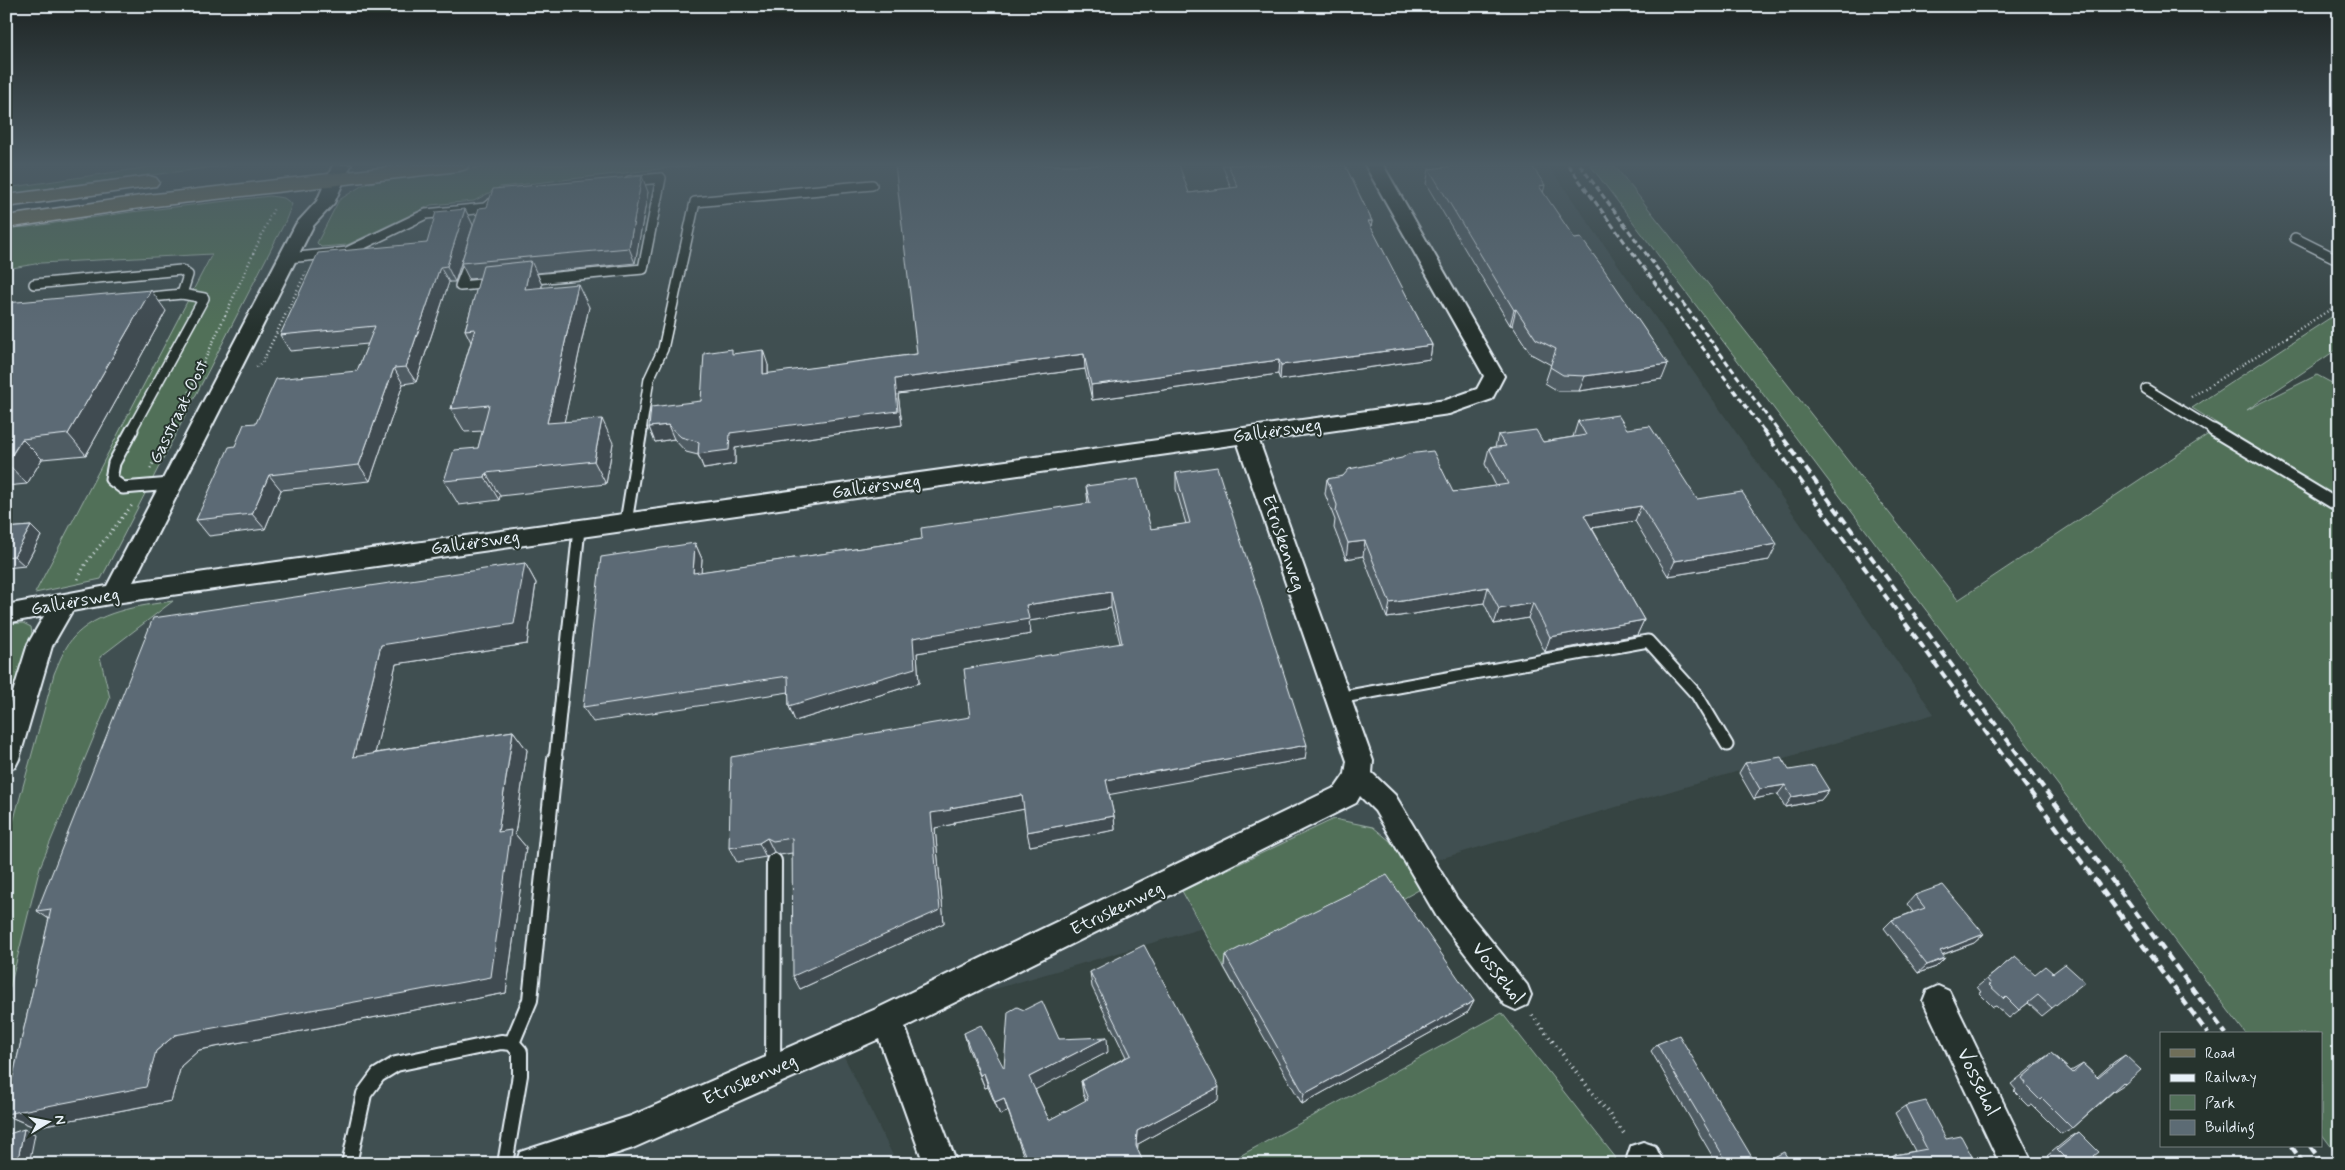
<svg xmlns="http://www.w3.org/2000/svg" width="2345" height="1170" font-family="Mynerve,sans-serif">
  <style>
    .built { fill: #415051 }
    .green { fill: #516f58; stroke: #9cb0a8 }
    .lines { fill: none; stroke-linecap: round; stroke-linejoin: round }
    .lane-far2-casing { stroke: #e8f1f8; stroke-width: 12 }
    .lane-far1-casing { stroke: #e8f1f8; stroke-width: 15 }
    .lane-casing { stroke: #e8f1f8; stroke-width: 18 }
    .street-casing { stroke: #e8f1f8; stroke-width: 4 }
    .primary-casing { stroke: #e8f1f8; stroke-width: 3 }
    .path-far2 { stroke: #e8f1f8; stroke-width: 2.5; stroke-dasharray: 1 3; stroke-linecap: butt }
    .path-far1 { stroke: #e8f1f8; stroke-width: 3; stroke-dasharray: 1 4; stroke-linecap: butt }
    .path { stroke: #e8f1f8; stroke-width: 4; stroke-dasharray: 1 4.5; stroke-linecap: butt }
    .lane-far2 { stroke: #26332d; stroke-width: 9 }
    .lane-far1 { stroke: #26332d; stroke-width: 11 }
    .lane { stroke: #26332d; stroke-width: 14 }
    .street { fill: #26332d; fill-rule: evenodd }
    .primary { fill: #706f59; fill-rule: evenodd }
    .rail-far2 { stroke: #e8f1f8; stroke-width: 3; stroke-dasharray: 6 3; stroke-linecap: butt }
    .rail-far1 { stroke: #e8f1f8; stroke-width: 4; stroke-dasharray: 8 4; stroke-linecap: butt }
    .rail { stroke: #e8f1f8; stroke-width: 4.5; stroke-dasharray: 9 4.5; stroke-linecap: butt }
    .wall { fill: #4f5c64; stroke: #e8f1f8 }
    .shaded-wall { fill: #404b51; stroke: #e8f1f8 }
    .building { fill: #5c6b74; stroke: #e8f1f8 }
    .labels { text-anchor: middle; dominant-baseline: central; stroke-width: 4; stroke-linejoin: round; paint-order: stroke }
    .street-label { font-size: 18px; fill: #e8f1f8; stroke: #26332d }
    .near-street-label { font-size: 21px; fill: #e8f1f8; stroke: #26332d }
  </style>
  <rect width="100%" height="100%" fill="#364442"/>
  <filter id="ink" filterUnits="userSpaceOnUse"><feTurbulence type="fractalNoise" baseFrequency=".02" numOctaves="2"/><feDisplacementMap in="SourceGraphic" scale="10" xChannelSelector="R" yChannelSelector="G"/><feConvolveMatrix kernelMatrix="1 2 1 2 8 2 1 2 1" color-interpolation-filters="sRGB"/></filter>
  <g filter="url(#ink)">
    <path class="built" d="M6 165H1548L1934 714 834 1036 897 1164H6Z"/>
    <g class="green">
      <path d="M164 165H231L64 186 6 195V188Z"/>
      <path d="M502 165H695L500 187 474 201 431 205 347 245 321 247 317 243 339 200 363 185 383 179Z"/>
      <path d="M1590 165H1614L1958 600 2207 435 2224 428 2192 408 2339 312V348L2247 410 2317 375 2339 387V1157L2321 1133V1034H2246Z"/>
      <path d="M270 196 284 198 292 204 285 222 101 579 35 593 212 254 41 263 6 269V228L28 227 131 212Z"/>
      <path d="M173 601 100 657 110 698 40 867 6 1003V848L54 674C59 662 64 649 72 639 96 611 139 606 173 601Z"/>
      <path d="M23 623 31 627 32 634 6 719V624Z"/>
      <path d="M1334 819 1373 827 1390 841 1424 887 1237 991 1182 891Z"/>
      <path d="M1502 1013 1616 1158 1607 1164H1225Z"/>
    </g>
    <g class="lines">
      <defs>
        <g id="lane-far2">
          <path d="M2295 238 2339 260"/>
          <path d="M288 258 347 252 426 214 485 208 492 203"/>
          <path d="M470 260 460 286 493 283"/>
          <path d="M524 280 643 269 661 178 629 181"/>
          <path d="M34 284 181 270 188 275 182 294"/>
          <path d="M2146 389 2215 431"/>
          <path d="M131 431 204 298 182 294 141 298"/>
          <path d="M641 431 649 379 663 349 695 202 872 185"/>
        </g>
        <g id="lane-far1">
          <path d="M132 430 114 463 111 479 123 488 171 484"/>
          <path d="M2213 430 2339 506"/>
          <path d="M626 522 641 430"/>
          <path d="M1338 698 1648 641 1697 695 1727 745"/>
          <path d="M555 761 579 529"/>
        </g>
        <g id="lane">
          <path d="M512 1043 530 1000 555 759"/>
          <path d="M773 1068 774 861"/>
          <path d="M349 1164 364 1094 378 1075 396 1064 501 1042 512 1043 520 1052V1075L505 1164"/>
        </g>
        <g id="street">
          <path d="M333 165H351L334 203 313 226 133 582 1446 400 1477 389 1484 376 1365 165H1383L1504 376 1492 399 1449 414 1259 441 1373 761 1372 773 1395 795 1457 899 1527 985 1531 995 1527 1005 1516 1010 1505 1005 1437 917 1375 811 1360 796 1356 803 905 1027 957 1164H924L879 1039 633 1148 584 1164H516L520 1152 631 1116 876 1009 1336 787 1345 774 1347 761 1238 444 115 603 72 611 52 646 19 759 15 767 6 770V715L28 644 44 616 6 623V605L107 586 296 224 317 201Z"/>
          <path d="M1938 986 1949 991 2033 1164H2000L1923 1001 1927 991Z"/>
          <path d="M1643 1142 1655 1146 1664 1164H1629L1627 1158 1631 1146Z"/>
        </g>
        <g id="primary">
          <path d="M407 165H469L466 169 459 171 147 207 6 228V216L147 195Z"/>
          <path d="M149 176 156 178 159 182 156 186 6 207V195Z"/>
        </g>
      </defs>
      <use href="#lane-far2" class="lane-far2-casing"/>
      <use href="#lane-far1" class="lane-far1-casing"/>
      <use href="#lane" class="lane-casing"/>
      <use href="#street" class="street-casing"/>
      <use href="#primary" class="primary-casing"/>
      <g class="path-far2">
        <path d="M256 367 262 363 306 272"/>
        <path d="M2191 397 2339 304"/>
        <path d="M169 431 198 375 274 208"/>
      </g>
      <g class="path-far1">
        <path d="M150 469 170 430"/>
        <path d="M78 579 86 563 133 504"/>
      </g>
      <path class="path" d="M1532 1015 1626 1136"/>
      <use href="#lane-far2" class="lane-far2"/>
      <use href="#lane-far1" class="lane-far1"/>
      <use href="#lane" class="lane"/>
      <use href="#street" class="street"/>
      <use href="#primary" class="primary"/>
      <g class="rail-far2">
        <path d="M1568 165 1764 431"/>
        <path d="M1580 165 1778 431"/>
      </g>
      <g class="rail-far1">
        <path d="M1763 430 2007 761"/>
        <path d="M1777 430 2023 761"/>
      </g>
      <g class="rail">
        <path d="M2006 759 2208 1034"/>
        <path d="M2022 759 2226 1034"/>
        <path d="M2291 1146 2304 1164"/>
        <path d="M2310 1146 2323 1164"/>
      </g>
    </g>
    <g class="wall">
      <path d="M1222 165H1345L1372 221 1371 228 1432 345 1430 359 1280 380 1278 374 1092 400 1085 369 898 394 902 425 735 448V464L704 469 698 455 686 452 674 439 655 442 649 427 701 401 734 354 768 365V374L917 354 1189 193 1231 188Z"/>
      <path d="M1457 165H1531L1543 193 1662 379 1579 391H1558L1545 383 1551 365 1531 354 1512 325H1510L1426 184 1429 169 1459 166Z"/>
      <path d="M648 192 635 263 537 273 542 285V287L589 307 564 422 613 443 606 484 500 496 499 500 459 505 444 481 478 448 483 431 465 432 451 409 471 342 465 330 480 278 469 279 461 263Z"/>
      <path d="M465 209 473 225 455 282H449L416 382 403 384 370 481 281 490 265 529 209 536 196 520 235 446 256 423 357 371 368 344 290 351 280 335 427 243Z"/>
      <path d="M6 303 166 311 86 455 42 459 27 484 6 486Z"/>
      <path d="M1578 421 1627 429 1697 499 1769 560 1668 576 1635 521 1592 528 1644 620 1637 635 1545 652 1528 618 1494 624 1484 603 1387 618 1363 556 1346 559 1334 528 1335 520 1325 494 1327 479 1453 492 1496 486 1485 464 1489 448 1495 447 1498 435 1543 442 1573 437Z"/>
      <path d="M1176 473 1305 759 1109 794 1114 816 1115 830 1030 846 1024 809 954 822V824L935 828 944 923 800 989 792 853 780 855 774 852 766 857 737 862 729 848 970 717 1120 643 1111 608 1029 621 1031 634 917 653 919 683 795 721 789 706V692L593 722 583 707 695 543 702 559 701 572 922 539 1088 503 1086 486 1151 529 1186 524 1176 489Z"/>
      <path d="M31 526 41 536 25 566 6 568V528Z"/>
      <path d="M525 563 536 583 527 644 396 664 375 753 513 731 527 750 515 834 526 847 506 993 199 1050 181 1066 171 1101 34 1127 6 1115V1107L49 919 37 911Z"/>
      <path d="M1745 763 1789 770 1829 790 1821 800 1785 807 1778 794 1754 799 1739 773Z"/>
      <path d="M1915 895 1984 934 1974 943 1942 955 1945 958 1936 967 1918 973 1884 928 1892 920 1913 912 1907 904Z"/>
      <path d="M1225 955 1474 1001 1468 1012 1302 1104 1224 967Z"/>
      <path d="M2015 956 2052 1008 2042 1016 2028 1003 2009 1018 1996 1006 1993 1007 1979 993 1981 992 1977 987Z"/>
      <path d="M1090 972 1218 1100 1138 1144 1137 1149 1144 1164H1027L1021 1149 1008 1111 1000 1115 988 1087 985 1088 968 1048 964 1033 1004 1068 1059 1039 1108 1052 1035 1089 1049 1120 1086 1101 1083 1094 1081 1081 1126 1057 1092 987Z"/>
      <path d="M1657 1044 1756 1164H1717L1651 1051Z"/>
      <path d="M2051 1053 2071 1071 2083 1064 2097 1077 2114 1062 2125 1055V1084L2114 1091 2072 1128 2061 1134 2032 1105 2029 1106 2014 1091 2016 1090 2011 1084 2041 1060Z"/>
      <path d="M1905 1106 1946 1139 1976 1164H1886L1885 1162 1895 1155 1915 1151 1895 1113Z"/>
      <path d="M2079 1132 2094 1156 2102 1164H2054L2047 1156 2069 1138Z"/>
    </g>
    <g class="shaded-wall">
      <path d="M642 176 648 192 635 263 629 248Z"/>
      <path d="M1545 185 1541 201 1539 186Z"/>
      <path d="M465 209 473 225 455 282 447 266Z"/>
      <path d="M1368 221H1372L1370 235Z"/>
      <path d="M531 261 542 285 536 312 525 289Z"/>
      <path d="M440 267 449 282 416 382 406 367Z"/>
      <path d="M578 284 589 307 559 446 547 423Z"/>
      <path d="M151 290 166 311 86 455 68 434Z"/>
      <path d="M1516 309 1512 325H1510L1514 310Z"/>
      <path d="M1432 345 1430 359 1280 380 1281 365Z"/>
      <path d="M763 350 768 365V389L763 374Z"/>
      <path d="M1084 354 1085 369 898 394 902 425 735 448V464L704 469 698 454 730 433 895 379Z"/>
      <path d="M1279 360 1278 374 1092 400 1091 385Z"/>
      <path d="M1668 364 1662 379 1579 391 1585 376Z"/>
      <path d="M394 368 403 384 370 481 359 465Z"/>
      <path d="M602 419 613 443 606 484 594 461Z"/>
      <path d="M668 425 674 439 655 442 649 427Z"/>
      <path d="M22 439 42 459 27 484 7 463Z"/>
      <path d="M486 473 500 496 499 500 485 477Z"/>
      <path d="M269 475 281 490 265 529 252 514Z"/>
      <path d="M1641 506 1635 521 1578 530 1584 515Z"/>
      <path d="M31 526 41 536 25 566 14 556Z"/>
      <path d="M1365 541 1363 556 1346 559 1348 543Z"/>
      <path d="M695 543 702 559 700 589 693 573Z"/>
      <path d="M1777 544 1769 560 1668 576 1675 561Z"/>
      <path d="M525 563 536 583 527 644 396 664 370 775 353 757 381 645Z"/>
      <path d="M1488 587 1484 603 1387 618 1390 603Z"/>
      <path d="M1111 592V608L1029 621 1031 634 917 653 919 683 795 721 789 706 913 638 1026 605Z"/>
      <path d="M1533 603 1528 618 1494 624 1499 609Z"/>
      <path d="M1644 620 1637 635 1545 652 1550 637Z"/>
      <path d="M513 731 527 750 515 834 526 847 506 993 199 1050 181 1066 171 1101 34 1127 6 1115V1114L156 1051 175 1035 498 832Z"/>
      <path d="M1307 745 1305 759 1107 795 1106 780Z"/>
      <path d="M1785 785 1778 794 1754 799 1760 789Z"/>
      <path d="M1829 790 1821 800 1785 807 1792 797Z"/>
      <path d="M1022 795 1025 809 954 822V824L935 828 944 923 800 989 793 976 931 813 950 808Z"/>
      <path d="M1114 816 1115 830 1030 846 1027 832Z"/>
      <path d="M767 838 774 852 766 857 759 843Z"/>
      <path d="M1984 934 1974 943 1930 959 1940 951Z"/>
      <path d="M1945 958 1936 967 1918 973 1927 965Z"/>
      <path d="M1474 1001 1468 1012 1302 1104 1304 1094Z"/>
      <path d="M1107 1037 1108 1052 1033 1091 1029 1077Z"/>
      <path d="M984 1073 988 1087 985 1088 980 1075Z"/>
      <path d="M1219 1087 1218 1100 1138 1144 1137 1159 1136 1146 1137 1131Z"/>
      <path d="M1004 1098 1008 1111 1000 1115 995 1102Z"/>
      <path d="M24 1129 35 1134 29 1164H17Z"/>
    </g>
    <g class="building">
      <path d="M895 165H1179L1189 193 1238 187 1228 165H1345L1372 221H1368L1432 345 1281 365 1279 360 1091 385 1084 354 895 379 898 411 730 433 729 450 698 454 699 442 681 437 668 425 649 427 651 407 701 401 704 353 732 349V354L763 350V374L917 354Z"/>
      <path d="M1464 165H1531L1545 185 1539 186 1575 239 1581 238 1601 265 1668 364 1585 376 1563 375 1550 367 1556 349 1536 339 1516 309 1514 310 1429 169Z"/>
      <path d="M642 176 629 248 461 263 479 208 487 207 493 189Z"/>
      <path d="M465 209 447 266 440 267 406 367 394 368 359 465 269 475 252 514 196 520 229 447 235 446 244 424 256 423 276 379 357 371 375 326 280 335 318 253 427 243 436 212Z"/>
      <path d="M531 261 525 289 578 284 547 423 602 419 594 461 486 473 485 477 444 481 454 450 478 448 489 405 451 409 475 329 465 330 483 266Z"/>
      <path d="M151 290 68 434 22 439 6 463V303Z"/>
      <path d="M1618 415 1627 429 1650 426 1697 499 1742 492 1777 544 1675 561 1641 506 1584 515 1644 620 1550 637 1533 603 1499 609 1488 587 1390 603 1365 541 1348 543 1336 512 1337 505 1327 479 1343 476 1349 469 1402 458 1408 454 1433 451 1453 492 1508 484 1489 448 1506 446 1498 435 1536 430 1543 442 1586 435 1578 421Z"/>
      <path d="M1217 467 1307 745 1106 780 1114 816 1027 832 1022 795 950 808 951 810 931 813 940 910 793 976 792 838 773 841 767 838 759 843 729 848 731 757 970 717 964 669 1122 643 1111 592 1026 605 1029 619 913 638 915 668 789 706 788 676 583 707 601 557 695 543 693 573 922 539 921 528 1090 503 1086 486 1138 479 1151 529 1190 523 1176 473Z"/>
      <path d="M31 526 14 556 6 557V528Z"/>
      <path d="M525 563 514 624 381 645 353 757 513 731 498 832 511 830 491 977 175 1035 156 1051 146 1087 6 1114V1107L51 909 37 911 153 618Z"/>
      <path d="M1781 757 1789 770 1814 766 1829 790 1792 797 1785 785 1760 789 1745 763Z"/>
      <path d="M1387 875 1474 1001 1304 1094 1225 955Z"/>
      <path d="M1943 885 1984 934 1940 951 1945 958 1927 965 1892 920 1925 908 1915 895Z"/>
      <path d="M1144 945 1219 1087 1137 1131 1136 1146 1144 1164H1029L1017 1136 1004 1098 995 1102 984 1073 980 1075 964 1033 981 1025 1004 1068 1008 1012 1017 1007 1024 1010 1042 1001 1059 1039 1107 1037 1029 1077 1049 1120 1088 1099 1081 1081 1131 1055 1090 972Z"/>
      <path d="M2015 956 2035 974 2045 966 2053 973 2065 964 2085 982 2052 1008 2038 995 2019 1010 2006 997 2004 999 1989 985 1991 984 1987 979Z"/>
      <path d="M1679 1035 1756 1164H1728L1657 1044Z"/>
      <path d="M2051 1053 2073 1073 2083 1064 2098 1078 2125 1055 2141 1070 2125 1084 2123 1082 2072 1128 2042 1098 2040 1100 2025 1085 2026 1083 2022 1078Z"/>
      <path d="M1926 1101 1946 1139 1961 1136 1976 1164H1899L1895 1155 1927 1149 1905 1106Z"/>
      <path d="M24 1129 17 1164H6V1135Z"/>
      <path d="M2079 1132 2099 1152 2094 1156 2102 1164H2071L2057 1150Z"/>
      <path d="M1784 1152 1791 1164H1760Z"/>
    </g>
  </g>
  <linearGradient id="sky" x2="0" y2="1"><stop stop-color="#1e2524"/><stop offset="0.5" stop-color="#4c5c65"/><stop offset="1" stop-color="#4c5c65" stop-opacity="0"/></linearGradient>
  <rect width="2345" height="329" fill="url(#sky)"/>
  <g class="labels">
    <g class="street-label">
      <text transform="translate(179 412) rotate(-64)">Gasstraat-Oost</text>
      <text transform="translate(1277 431) rotate(-8)">Galliërsweg</text>
      <text transform="translate(876 487) rotate(-8)">Galliërsweg</text>
      <text transform="translate(475 543) rotate(-8)">Galliërsweg</text>
      <text transform="translate(1283 543) rotate(71)">Etruskenweg</text>
      <text transform="translate(75 602) rotate(-10)">Galliërsweg</text>
      <text transform="translate(1117 909) rotate(-26)">Etruskenweg</text>
      <text transform="translate(750 1080) rotate(-24)">Etruskenweg</text>
    </g>
    <g class="near-street-label">
      <text transform="translate(1498 973) rotate(52)">Vossehol</text>
      <text transform="translate(1978 1082) rotate(64)">Vossehol</text>
    </g>
  </g>
  <rect width="2345" height="1170" fill="none" stroke="#26332d" stroke-width="25"/>
  <rect x="12" y="12" width="2320" height="1145" fill="none" stroke="#e8f1f8" stroke-width="2" filter="url(#ink)"/>
  <rect x="2160" y="1032" width="162" height="115" fill="#26332d" stroke="#747f7e"/>
  <rect x="2170" y="1049" width="25" height="8" fill="#706f59" stroke="#747f7e"/>
  <text x="2205" y="1058" font-size="15" fill="#e8f1f8">Road</text>
  <rect x="2170" y="1074" width="25" height="8" fill="#e8f1f8" stroke="#747f7e"/>
  <text x="2205" y="1082" font-size="15" fill="#e8f1f8">Railway</text>
  <rect x="2170" y="1095" width="25" height="15" fill="#516f58" stroke="#747f7e"/>
  <text x="2205" y="1108" font-size="15" fill="#e8f1f8">Park</text>
  <rect x="2170" y="1120" width="25" height="15" fill="#5c6b74" stroke="#747f7e"/>
  <text x="2205" y="1132" font-size="15" fill="#e8f1f8">Building</text>
  <g transform="translate(48 1122) rotate(80)" stroke="#26332d" stroke-width="4" paint-order="stroke">
  <path d="M0-4L9 19L0 12L-9 19Z" fill="#e8f1f8"/>
  <text y="-8" font-size="14" font-weight="bold" text-anchor="middle" fill="#e8f1f8">N</text>
  </g>
</svg>
